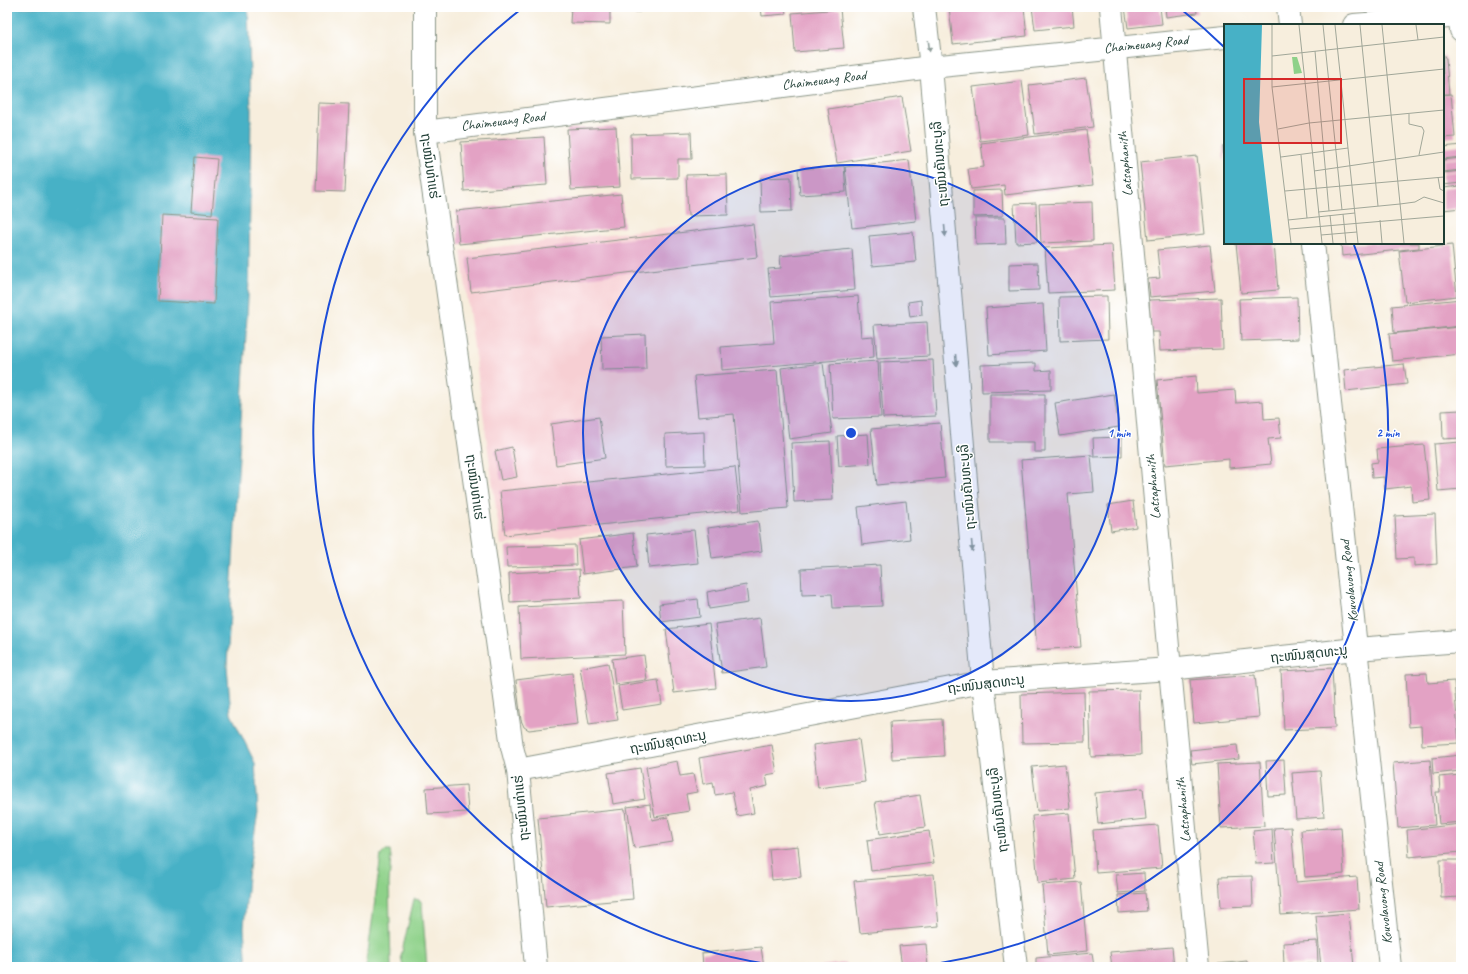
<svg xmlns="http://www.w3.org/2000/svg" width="1468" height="974" font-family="Caveat,'Noto Sans Lao',sans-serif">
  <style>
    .built { fill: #f7cfd3 }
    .green { fill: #8ed189; stroke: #56875e }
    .water { fill: #47b1c6; stroke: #33777d }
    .building { fill: #e3a2c4 }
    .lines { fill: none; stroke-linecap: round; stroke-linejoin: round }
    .street-casing { stroke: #8b9688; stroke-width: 24 }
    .primary-casing { stroke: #8b9688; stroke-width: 24 }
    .street { stroke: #fff; stroke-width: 22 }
    .primary { stroke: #fff; stroke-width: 22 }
    .oneway { fill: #8f9e9a }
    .ring { fill: none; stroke: #1d4ed8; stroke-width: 2 }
    .labels { text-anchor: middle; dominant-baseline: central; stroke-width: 3; stroke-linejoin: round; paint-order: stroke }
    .street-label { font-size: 14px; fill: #1f3d34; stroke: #fff }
    .inset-road { fill: none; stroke: #a1a799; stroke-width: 1 }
    .view { fill: #d62828; fill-opacity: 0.15; stroke: #d62828; stroke-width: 2 }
    .inset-edge { fill: none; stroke: #1f3d34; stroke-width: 2 }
    .centre { fill: #1d4ed8; stroke: #fff; stroke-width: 2 }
    .ring-label { font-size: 12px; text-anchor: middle; font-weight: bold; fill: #1d4ed8; stroke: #fff; stroke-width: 3; stroke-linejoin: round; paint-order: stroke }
  </style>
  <rect width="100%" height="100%" fill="#fff"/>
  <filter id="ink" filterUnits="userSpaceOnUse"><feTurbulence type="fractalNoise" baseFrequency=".025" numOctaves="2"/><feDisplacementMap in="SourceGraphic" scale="8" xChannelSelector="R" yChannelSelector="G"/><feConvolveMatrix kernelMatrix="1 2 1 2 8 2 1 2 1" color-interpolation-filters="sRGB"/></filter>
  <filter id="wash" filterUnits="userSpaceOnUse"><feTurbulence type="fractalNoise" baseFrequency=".012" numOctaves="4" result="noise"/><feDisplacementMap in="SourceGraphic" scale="16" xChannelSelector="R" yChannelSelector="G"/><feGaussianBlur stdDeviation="0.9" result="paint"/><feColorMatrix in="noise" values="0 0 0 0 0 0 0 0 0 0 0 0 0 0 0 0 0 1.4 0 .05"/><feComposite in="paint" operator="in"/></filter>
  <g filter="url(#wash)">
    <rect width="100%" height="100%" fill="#f7eedd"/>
    <path class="built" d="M758 217 775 370 785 508 501 545 461 251Z"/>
    <g class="green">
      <path d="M385 851H390L391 857 389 883 391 967H366L381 855Z"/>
      <path d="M414 899 420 900 422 904 427 967H403L401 956Z"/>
    </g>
    <path class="water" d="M7 7H248L251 110 249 281 227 666 231 714 255 763 258 812 248 876 244 928 247 967H7Z"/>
    <g id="blocks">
      <g class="building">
        <path d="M571 7H640V12L610 11V24L570 23Z"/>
        <path d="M761 7H785L786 14 762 16Z"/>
        <path d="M949 7H1024L1027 36 953 44Z"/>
        <path d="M1032 7H1072L1074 26 1035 30Z"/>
        <path d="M1125 7H1160L1162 24 1128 28Z"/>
        <path d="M1165 7H1196L1197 13 1166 17Z"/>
        <path d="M840 9 844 48 795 52 792 13Z"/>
        <path d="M1443 54 1446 59 1449 94H1443Z"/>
        <path d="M1086 78 1093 127 1035 134 1029 85Z"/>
        <path d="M1022 81 1029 135 980 141 973 87Z"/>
        <path d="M1451 94 1455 137 1443 138V95Z"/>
        <path d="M902 97 911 151 837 163 828 109Z"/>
        <path d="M319 103 349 104 345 192 316 191Z"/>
        <path d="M616 127 620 187 571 190 567 129Z"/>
        <path d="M1086 130 1093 185 1005 195 1004 185 971 189 968 169 984 167 981 143Z"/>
        <path d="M691 132 692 159H678V178L632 179 631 134Z"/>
        <path d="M544 137 547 185 464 191 461 142Z"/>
        <path d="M1461 145V157L1443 159V147Z"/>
        <path d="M1223 146H1225V160L1224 161Z"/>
        <path d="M1197 156 1205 234 1148 240 1140 162Z"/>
        <path d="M195 157 217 159 212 214 191 212Z"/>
        <path d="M1461 158V170L1443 172V160Z"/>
        <path d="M909 160 916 221 852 228 845 167Z"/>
        <path d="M844 166 846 192 800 195 798 169Z"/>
        <path d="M1461 171V183L1443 185V173Z"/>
        <path d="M727 174 728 215 688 216 686 175Z"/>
        <path d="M791 177 792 211 761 212 760 178Z"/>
        <path d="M1461 186V208L1443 210V188Z"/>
        <path d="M1002 190 1003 216 973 217V191Z"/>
        <path d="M621 194 624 227 459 244 456 211Z"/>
        <path d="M1092 202 1093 241 1041 243 1039 204Z"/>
        <path d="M1036 203 1037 242 1016 243 1014 204Z"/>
        <path d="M162 215 218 218 214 304 158 301Z"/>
        <path d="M975 218H1005L1006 244 976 245Z"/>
        <path d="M753 224 757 257 471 292 467 258Z"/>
        <path d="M913 232 916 262 872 266 869 236Z"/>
        <path d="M1236 243H1274L1278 290 1241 293Z"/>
        <path d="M1341 243H1419V248L1342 256Z"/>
        <path d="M1112 245 1115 290 1048 293 1045 248Z"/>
        <path d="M1210 245 1215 291 1150 297 1148 279 1160 278 1157 250Z"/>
        <path d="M1452 245 1457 296 1405 302 1399 251Z"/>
        <path d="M852 249 855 290 771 297 768 269 781 268 780 256Z"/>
        <path d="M1038 263 1039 290 1009 291V264Z"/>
        <path d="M858 296 861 337 873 336 874 357 722 370 721 347 774 343 771 302Z"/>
        <path d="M1107 296 1108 339 1060 341 1059 297Z"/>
        <path d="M1297 297 1298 339 1241 341 1239 299Z"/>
        <path d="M1221 298 1223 349 1160 351 1159 332H1151L1149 300Z"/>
        <path d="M1461 299V326L1394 333 1392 306Z"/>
        <path d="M921 300 922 315 910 317 908 302Z"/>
        <path d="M1043 304 1046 351 989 355 986 308Z"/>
        <path d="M927 322 929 356 877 359 874 325Z"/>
        <path d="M1459 327 1461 354 1392 361 1389 334Z"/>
        <path d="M645 334 646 369 602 370 601 336Z"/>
        <path d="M933 360 936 416 883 418 880 362Z"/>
        <path d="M878 361 881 417 833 419 830 364Z"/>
        <path d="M823 363 832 433 789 439 781 368Z"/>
        <path d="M1036 363V371L1051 370V390L982 392 981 365Z"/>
        <path d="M1404 364 1407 384 1346 391 1344 370Z"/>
        <path d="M777 370 788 508 742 512 734 414 698 417 694 376Z"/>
        <path d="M1196 376 1197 393 1235 390 1236 403 1263 401 1264 419 1279 418 1281 438 1268 439 1271 464 1229 468V459L1165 465 1157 380Z"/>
        <path d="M990 394H1045V452H1034V442H990Z"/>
        <path d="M1114 394 1119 427 1060 436 1055 403Z"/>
        <path d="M1461 410V438L1443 439 1442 411Z"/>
        <path d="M599 417 605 458 556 465 551 424Z"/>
        <path d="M940 423 945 478 877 485 871 429Z"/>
        <path d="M704 432 705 465 666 466 665 434Z"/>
        <path d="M868 434 870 464 839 466 837 436Z"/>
        <path d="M1122 437V456L1094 457 1093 438Z"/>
        <path d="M830 441 833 500 794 502 791 443Z"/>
        <path d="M1461 442V489L1438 491 1434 444Z"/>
        <path d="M1424 445 1430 500 1412 502 1411 486 1385 489 1384 477 1372 478 1371 463 1378 462 1377 449Z"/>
        <path d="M512 447 517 477 501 480 495 451Z"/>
        <path d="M1091 455 1094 492 1068 494 1081 647 1037 650 1021 460Z"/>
        <path d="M735 467 740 510 505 535 500 491Z"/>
        <path d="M906 501 910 539 862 545 858 507Z"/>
        <path d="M1133 501 1136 527 1111 531 1108 505Z"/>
        <path d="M1435 514 1437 564 1414 566V558L1397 559 1395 516Z"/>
        <path d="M758 521 762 551 712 558 708 528Z"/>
        <path d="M694 530 698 563 649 568 646 535Z"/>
        <path d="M633 533 637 567 583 574 579 540Z"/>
        <path d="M575 545 576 565 507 567 506 547Z"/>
        <path d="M880 565 882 606 833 608 832 594 802 595 801 569Z"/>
        <path d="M579 569 581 598 510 602 509 573Z"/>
        <path d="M746 585 748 603 709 609 707 592Z"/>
        <path d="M698 599 700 617 661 622 659 604Z"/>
        <path d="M623 601 625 654 521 659 519 607 542 606V605Z"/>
        <path d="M760 618 766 667 722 673 715 624Z"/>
        <path d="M709 624 716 688 674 693 666 629Z"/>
        <path d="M644 655 647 680 615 684 612 659Z"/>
        <path d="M608 663 618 720 589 724 580 668Z"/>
        <path d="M1332 668 1335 728 1284 730 1281 671Z"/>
        <path d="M572 673 578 724 529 730 524 727 521 720 516 680Z"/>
        <path d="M1427 673 1428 683 1454 681 1459 743 1422 745 1421 726 1409 727 1406 674Z"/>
        <path d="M1255 675 1259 717 1194 723 1190 680Z"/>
        <path d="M658 680 662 704 622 710 618 686Z"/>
        <path d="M1139 690 1141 755 1091 757 1089 691Z"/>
        <path d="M1084 692 1085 742 1022 743 1021 694Z"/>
        <path d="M942 719 944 756 892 759 890 722Z"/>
        <path d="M859 739 865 782 818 788 813 745Z"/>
        <path d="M772 745 777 773 766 775 768 786 750 790 754 813 737 816 732 792 715 795 713 782 703 784 699 758Z"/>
        <path d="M1237 745 1239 759 1192 764 1190 750Z"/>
        <path d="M1461 755V771L1433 774 1432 758Z"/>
        <path d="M1284 760 1286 795 1268 796 1266 761Z"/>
        <path d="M1430 760 1435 825 1398 828 1393 763Z"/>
        <path d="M677 761 680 776 693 774 697 792 686 794 689 811 655 817 646 767Z"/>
        <path d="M1260 762 1264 826 1221 828 1217 764Z"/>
        <path d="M1065 764 1070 808 1037 811 1032 767Z"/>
        <path d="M640 768 645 799 613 804 608 773Z"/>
        <path d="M1320 771 1324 817 1296 819 1292 773Z"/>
        <path d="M1460 775 1461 822 1439 824 1436 792H1440L1439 777Z"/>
        <path d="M466 785 468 812 428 814 426 788Z"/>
        <path d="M1143 788 1146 819 1098 824 1095 793Z"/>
        <path d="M920 795 925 827 880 834 875 802Z"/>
        <path d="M650 804 652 820 668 817 673 842 634 848 627 807Z"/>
        <path d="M625 809 633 899 546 907 538 818Z"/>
        <path d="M1069 813 1075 879 1038 883 1032 816Z"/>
        <path d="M1461 824V852L1409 857 1407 830Z"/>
        <path d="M1158 825 1162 868 1096 873 1093 830Z"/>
        <path d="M1291 827 1296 882 1357 877 1359 909 1281 915 1274 828Z"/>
        <path d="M1341 827 1344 874 1305 877 1301 830Z"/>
        <path d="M1272 829 1274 863 1256 864 1253 831Z"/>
        <path d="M929 831 934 863 871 871 867 840Z"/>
        <path d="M798 846 801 877 772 880 769 849Z"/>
        <path d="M1440 860H1460L1461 897 1441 898Z"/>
        <path d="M1144 873 1145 891 1118 893 1116 875Z"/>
        <path d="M934 874 939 926 860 933 854 881Z"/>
        <path d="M1252 876 1253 906 1221 907 1219 877Z"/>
        <path d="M1081 882 1087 951 1048 955 1042 885Z"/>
        <path d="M1145 893 1147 911 1119 913 1118 895Z"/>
        <path d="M1349 913 1354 967H1321L1316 916Z"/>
        <path d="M1317 941 1318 964 1284 965 1283 943Z"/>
        <path d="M926 944 928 967H902L899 946Z"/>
        <path d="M761 947 764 967H703L702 953Z"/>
        <path d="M1172 947 1174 967H1112L1110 952Z"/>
        <path d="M1092 953 1094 967H1036V958Z"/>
        <path d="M1247 961V967H1217V964Z"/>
        <path d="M846 963 847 967H822V966Z"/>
      </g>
    </g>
  </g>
  <g filter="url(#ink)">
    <use href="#blocks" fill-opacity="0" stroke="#8b9688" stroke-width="1"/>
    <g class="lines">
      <defs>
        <g id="street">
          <path d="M425 7V132L512 747 518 770 536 967"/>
          <path d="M1111 7 1170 669 1198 967"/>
          <path d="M1288 7 1290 25"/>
          <path d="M1354 25 1461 16"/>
          <path d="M425 132 931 67 1225 37"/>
          <path d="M1313 243 1390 967"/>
          <path d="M518 770 983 682 1170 669 1356 649 1461 641"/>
        </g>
        <g id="primary">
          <path d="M924 7 931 67 983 682 1016 967"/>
          <path d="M1458 7 1461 30"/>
        </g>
      </defs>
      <use href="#street" class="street-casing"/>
      <use href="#primary" class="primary-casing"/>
      <use href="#street" class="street"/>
      <use href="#primary" class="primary"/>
    </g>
    <defs><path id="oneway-solid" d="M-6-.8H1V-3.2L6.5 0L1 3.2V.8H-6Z"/></defs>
    <g class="oneway">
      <use href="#oneway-solid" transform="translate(929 46) rotate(83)"/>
      <use href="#oneway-solid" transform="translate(945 231) rotate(85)"/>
      <use href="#oneway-solid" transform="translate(956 360) rotate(85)"/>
      <use href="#oneway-solid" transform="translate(972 546) rotate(85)"/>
    </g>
  </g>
  <circle cx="851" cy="433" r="268" fill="#1d4ed8" fill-opacity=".12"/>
  <g class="ring">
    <circle cx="851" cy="433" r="268"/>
    <path d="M790 967A537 537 0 0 1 520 10M1182 10A537 537 0 0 1 1224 47M1354 245A537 537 0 0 1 912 967"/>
  </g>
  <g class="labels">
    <g class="street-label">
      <text transform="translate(1146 44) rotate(-6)">Chaimeuang Road</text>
      <text transform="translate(824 80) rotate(-7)">Chaimeuang Road</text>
      <text transform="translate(503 121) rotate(-7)">Chaimeuang Road</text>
      <text transform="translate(940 164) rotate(-95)">ຖະໜົນຄັນທະບູລີ</text>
      <text transform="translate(1125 164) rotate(-95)">Latsaphanith</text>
      <text transform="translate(430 166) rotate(82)">ຖະໜົນທ່າແຮ່</text>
      <text transform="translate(475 487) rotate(82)">ຖະໜົນທ່າແຮ່</text>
      <text transform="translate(967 487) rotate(-95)">ຖະໜົນຄັນທະບູລີ</text>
      <text transform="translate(1153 487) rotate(-95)">Latsaphanith</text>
      <text transform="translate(1349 581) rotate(-96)">Kouvolavong Road</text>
      <text transform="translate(1309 654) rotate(-6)">ຖະໜົນສຸດທະນູ</text>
      <text transform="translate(986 684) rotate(-7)">ຖະໜົນສຸດທະນູ</text>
      <text transform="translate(668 742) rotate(-11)">ຖະໜົນສຸດທະນູ</text>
      <text transform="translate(521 808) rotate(-96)">ຖະໜົນທ່າແຮ່</text>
      <text transform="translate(998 810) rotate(-97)">ຖະໜົນຄັນທະບູລີ</text>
      <text transform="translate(1183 810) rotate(-95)">Latsaphanith</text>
      <text transform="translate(1383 903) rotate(-96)">Kouvolavong Road</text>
    </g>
  </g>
  <g transform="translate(1224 24)">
    <rect width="220" height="220" fill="#f7eedd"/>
    <path d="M68 33H73L78 49 70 50Z" fill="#8ed189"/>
    <path d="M0 1H38L35 98 49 219H0Z" fill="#47b1c6"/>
    <path class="inset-road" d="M48 1V63L67 219M75 1 98 219M99 1 118 186M111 1 134 219M136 1 154 182M158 1 180 219M192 1 194 16M91 27 105 187M48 32 220 13M48 63 220 45M185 90V100L198 103 200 107 195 131M54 105 85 99 220 86M77 131 83 194M57 133 124 124M90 147 220 128M214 153 216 165 220 167M61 167 220 153M94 188 176 180 191 178 200 173 220 179M119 190 122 219M106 191 109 219M64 196 131 189M156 196 158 219M66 205 220 192M97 211 133 208"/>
    <path class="view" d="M20 55H117V119H20Z"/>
    <rect width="220" height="220" class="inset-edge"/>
  </g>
  <circle cx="851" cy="433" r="6" class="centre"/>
  <g class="ring-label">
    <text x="1119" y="437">1 min</text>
    <text x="1388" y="437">2 min</text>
  </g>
  <rect width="1468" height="974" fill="none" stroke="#fff" stroke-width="24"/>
</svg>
